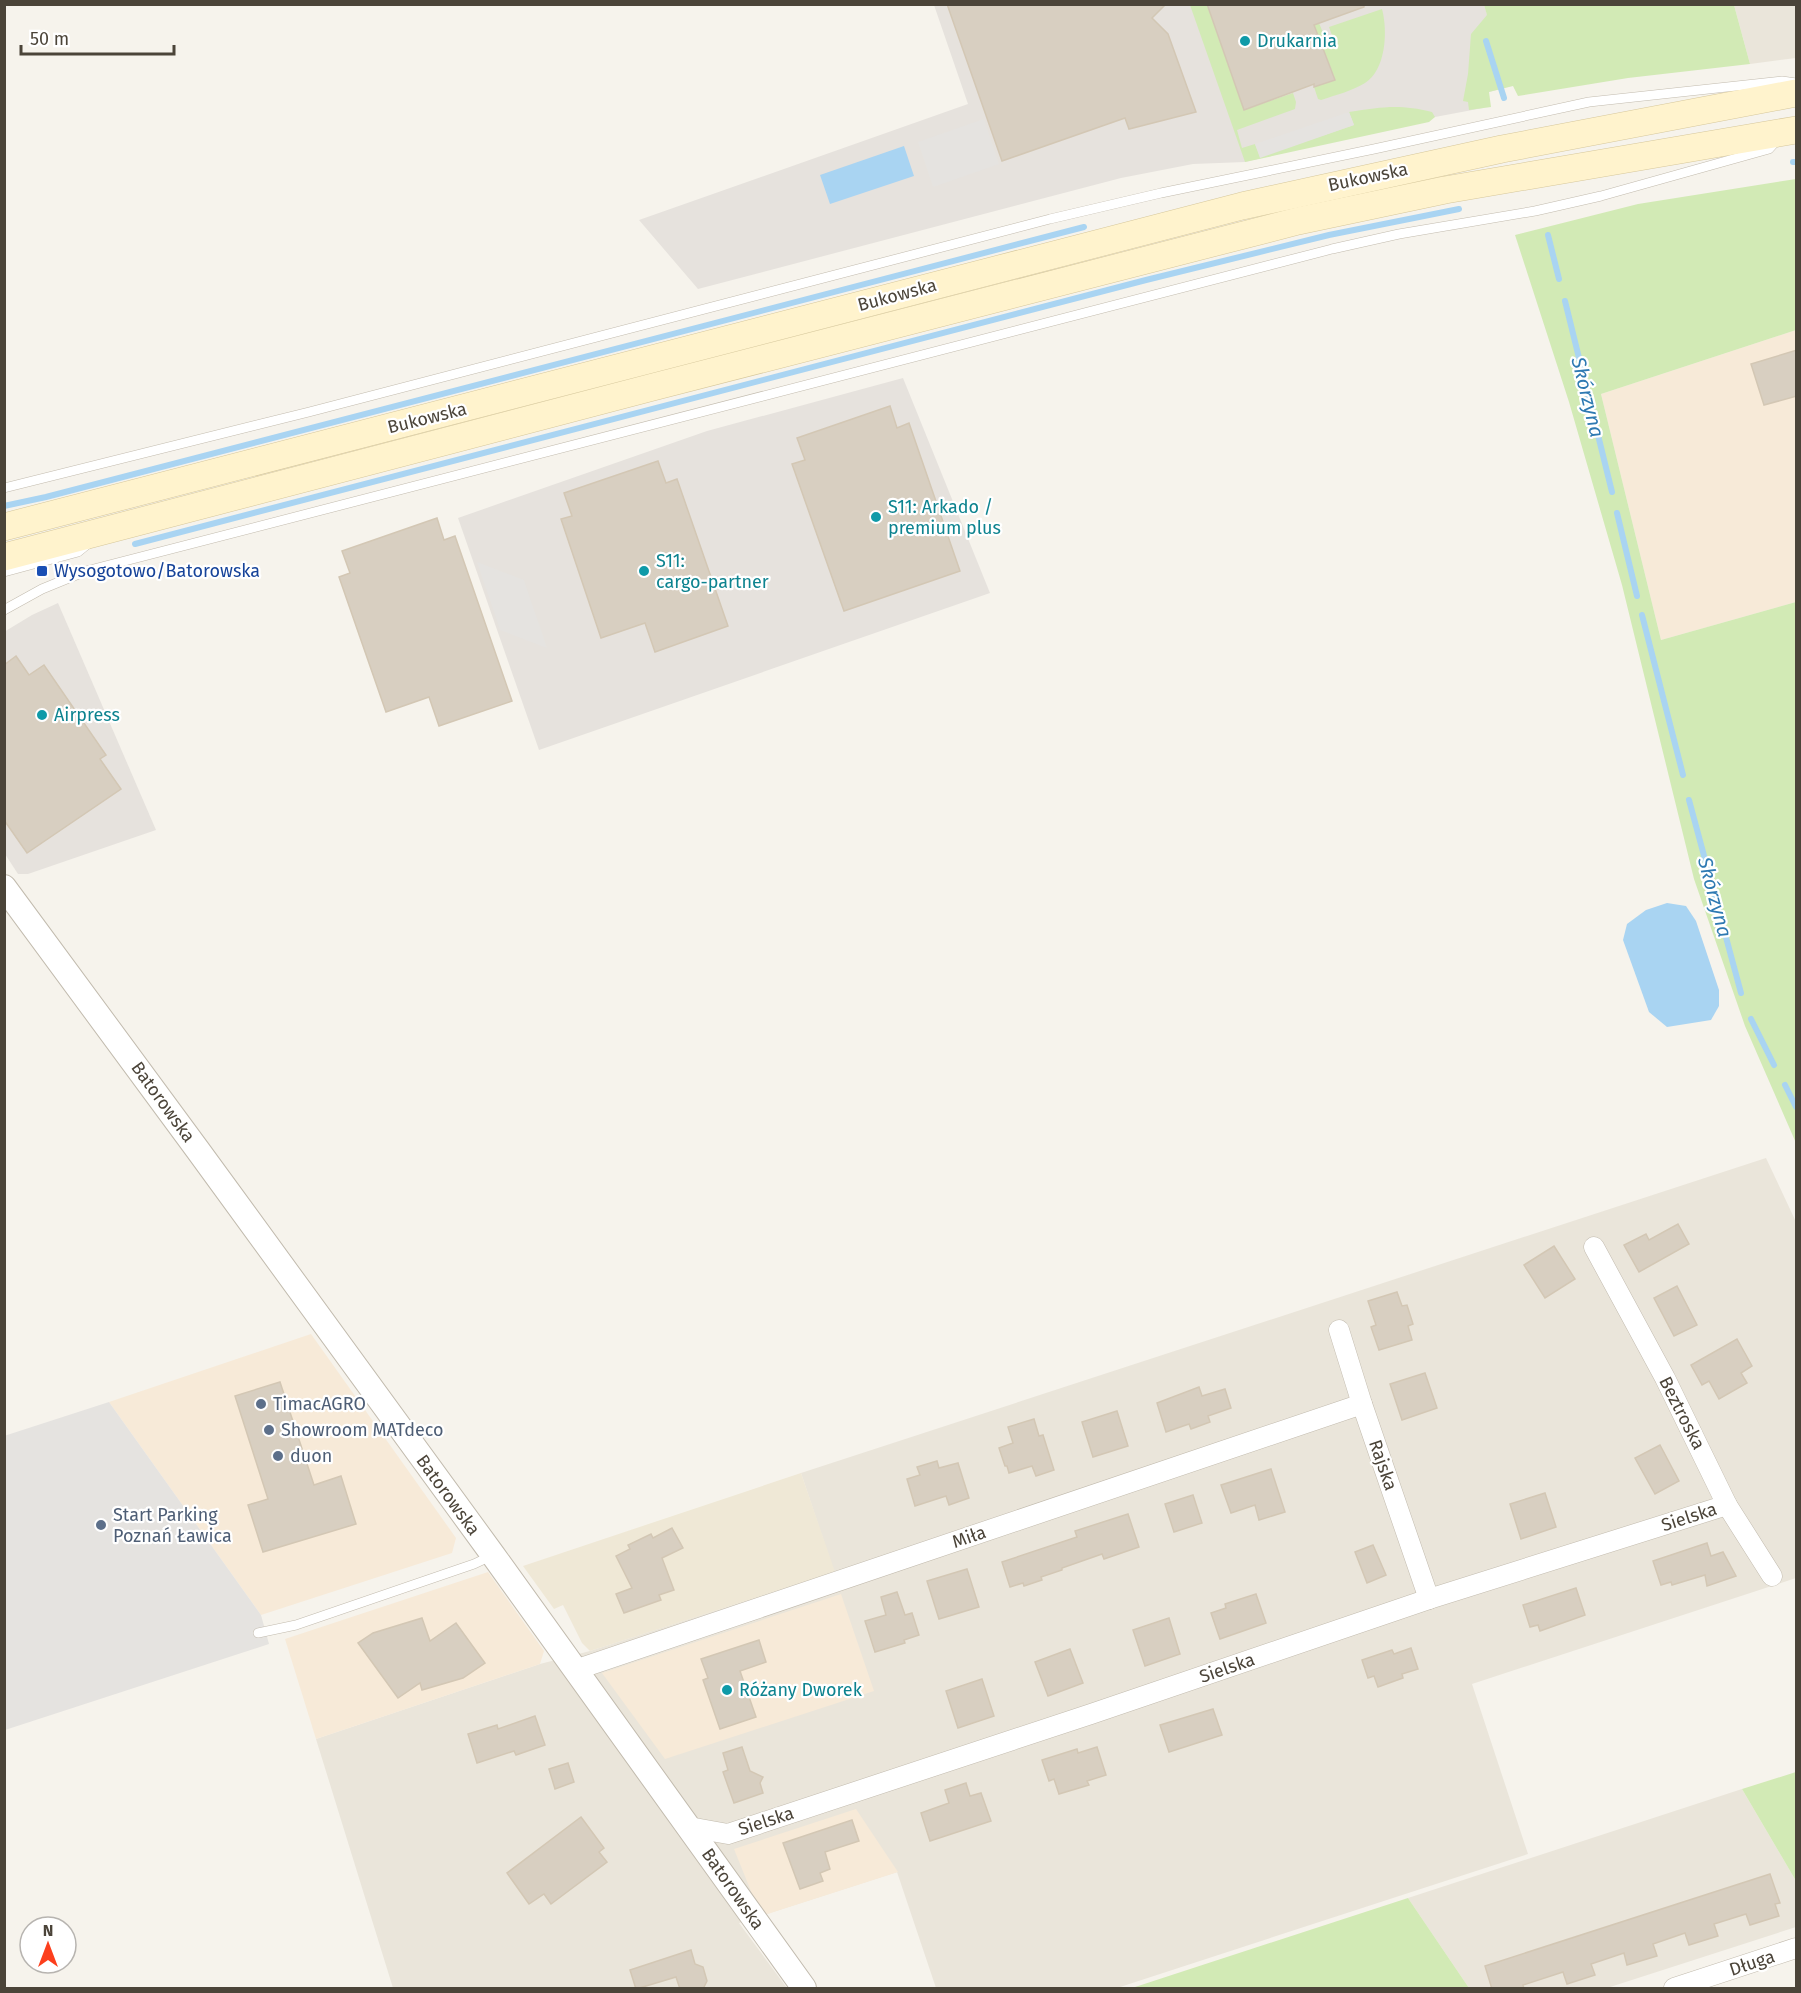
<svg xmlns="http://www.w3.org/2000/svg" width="1801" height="1993" font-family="'Fira Sans',sans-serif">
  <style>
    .residential { fill: #eae5da }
    .commercial { fill: #f7ead8 }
    .industrial { fill: #e6e2dd }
    .education { fill: #efe8d6 }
    .green { fill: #d2eab5 }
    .parking { fill: #e5e3e0 }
    .water { fill: #a9d4f2 }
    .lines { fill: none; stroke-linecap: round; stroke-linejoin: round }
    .stream { stroke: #a9d4f2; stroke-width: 6 }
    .building { fill: #d8cfc1; stroke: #d3c7b4; stroke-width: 1.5 }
    .service-casing { stroke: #c2bbae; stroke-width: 10 }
    .minor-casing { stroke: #c2bbae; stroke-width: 21 }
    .tertiary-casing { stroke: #c2bbae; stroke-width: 26 }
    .secondary-casing { stroke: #d6c79b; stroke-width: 28 }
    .service { stroke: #fff; stroke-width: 9 }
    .minor { stroke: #fff; stroke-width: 20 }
    .tertiary { stroke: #fff; stroke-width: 24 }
    .secondary { stroke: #fff3cd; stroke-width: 27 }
    .culture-dot { fill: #0f9aa8; stroke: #fff; stroke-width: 2 }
    .transit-dot { fill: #1a4fb4; stroke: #fff; stroke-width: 2 }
    .service-dot { fill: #5c6f8a; stroke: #fff; stroke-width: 2 }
    .labels { text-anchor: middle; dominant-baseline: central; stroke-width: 4.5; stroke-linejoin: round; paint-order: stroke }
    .culture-label { font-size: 18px; fill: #0d838f; stroke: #fff; text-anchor: start }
    .street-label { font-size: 18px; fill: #4b4439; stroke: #fff }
    .transit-label { font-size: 18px; fill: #164399; stroke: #fff; text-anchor: start }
    .service-label { font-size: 18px; fill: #4e5e75; stroke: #fff; text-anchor: start }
    .water-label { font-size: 20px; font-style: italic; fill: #2e7ab2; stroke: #fff }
  </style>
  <rect width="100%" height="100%" fill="#f6f3ec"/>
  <g class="residential">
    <path d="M1734 5H1796V58L1750 64Z"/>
    <path d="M1766 1158 1796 1222V1578L1472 1684 1528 1854 1117 1988H936L897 1872 739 1923 787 1988H393L316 1739 540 1664 590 1651 834 1572 801 1473Z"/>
    <path d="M1742 1789 1796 1881V1927L1607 1988H1469L1408 1898Z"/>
  </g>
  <g class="commercial">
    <path d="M1796 330V602L1661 640 1601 394Z"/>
    <path d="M311 1334 456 1538 452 1553 261 1615 109 1402Z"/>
    <path d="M488 1572 544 1651 540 1664 316 1739 285 1639Z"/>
    <path d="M841 1594 874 1691 665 1759 602 1673Z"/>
    <path d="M856 1809 898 1872 761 1916 734 1849Z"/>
  </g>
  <g class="industrial">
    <path d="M934 5H1484L1511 86 1489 92 1483 108 1435 117 1245 162 1193 164 1121 178 698 289 639 220 968 104Z"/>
    <path d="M903 378 990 593 539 750 458 518 707 431Z"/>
    <path d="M58 603 156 830 28 874H18L5 854 4 632 32 615Z"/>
  </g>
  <path class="education" d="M801 1473 835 1572 590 1651 582 1643 563 1605 554 1609 523 1566Z"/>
  <g class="green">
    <path d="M1190 5H1207L1244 110 1293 93 1296 102 1295 109 1237 130 1242 148 1255 144 1260 157 1354 125 1349 112C1382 107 1400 104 1432 112L1435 117 1429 122 1245 162Z"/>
    <path d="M1484 5H1734L1750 64 1628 78 1518 96 1513 86 1489 92 1491 107 1469 110 1468 102 1463 101 1468 74 1471 34 1487 15Z"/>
    <path d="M1382 9C1388 31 1386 70 1365 83 1352 91 1336 95 1321 100L1318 99 1314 87 1335 79 1314 25 1319 23 1326 40 1333 38 1329 27Z"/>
    <path d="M1796 179V330L1601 394 1661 640 1796 602V1143L1745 1026 1694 879 1622 585 1569 402 1515 235 1638 204Z"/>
    <path d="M1796 1772V1881L1742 1789Z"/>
    <path d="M1408 1898 1469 1988H1132Z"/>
  </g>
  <g class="parking">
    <path d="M1349 112 1354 125 1260 158 1255 144Z"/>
    <path d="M984 119 999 164 933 187 918 142Z"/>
    <path d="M477 562 524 580 547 648 500 630Z"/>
    <path d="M109 1402 261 1615 269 1644 5 1730 4 1436Z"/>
  </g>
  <g class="water">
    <path d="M904 146 914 176 830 204 820 175Z"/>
    <path d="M1667 903 1686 906 1696 921 1719 990V1006L1711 1020 1667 1027 1649 1012 1623 940 1627 924 1646 910Z"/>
  </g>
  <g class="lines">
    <g class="stream">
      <path d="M1486 41 1504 98"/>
      <path d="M1793 162H1796"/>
      <path d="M1548 235 1559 279"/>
      <path d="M1565 301 1612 492"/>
      <path d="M4 506 46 497 1084 227"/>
      <path d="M1617 513 1637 596"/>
      <path d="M135 544 1146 280 1329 235 1459 209"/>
      <path d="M1642 615 1683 775"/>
      <path d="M1689 800 1741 993"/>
      <path d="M1751 1019 1774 1065"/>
      <path d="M1785 1085 1796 1107"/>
    </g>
  </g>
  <g class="building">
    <path d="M947 4H1166L1152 18 1168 34 1196 112 1129 129 1125 118 1002 161Z"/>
    <path d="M1207 4H1364V7L1314 25 1335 80 1314 87V84L1244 110Z"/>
    <path d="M1797 350V396L1764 405 1751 364Z"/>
    <path d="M890 406 897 428 909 423 960 571 844 611 792 464 805 460 797 438Z"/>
    <path d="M658 461 666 483 677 479 728 626 655 652 645 623 601 638 561 519 572 516 564 493Z"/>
    <path d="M437 518 444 540 455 536 512 701 439 726 429 697 386 712 339 577 350 573 342 551Z"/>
    <path d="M16 656 29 675 44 665 106 755 100 759 121 789 27 853 4 820V665Z"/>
    <path d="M1678 1224 1689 1244 1639 1272 1624 1245 1646 1234 1649 1240Z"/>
    <path d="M1554 1246 1575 1279 1545 1298 1524 1265Z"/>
    <path d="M1677 1286 1697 1325 1674 1336 1654 1298Z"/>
    <path d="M1397 1292 1402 1306 1407 1305 1413 1324 1408 1326 1412 1340 1379 1350 1371 1327 1376 1325 1368 1301Z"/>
    <path d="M1737 1339 1752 1366 1741 1373 1747 1383 1719 1399 1709 1381 1702 1385 1691 1365Z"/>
    <path d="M1425 1373 1437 1408 1402 1420 1390 1384Z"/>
    <path d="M280 1382 314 1485 341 1476 356 1524 263 1552 248 1505 268 1499 235 1396Z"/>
    <path d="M1199 1387 1202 1396 1225 1389 1231 1408 1208 1416 1210 1422 1191 1429 1189 1424 1166 1432 1157 1403Z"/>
    <path d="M1117 1411 1128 1446 1093 1457 1082 1422Z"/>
    <path d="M1034 1419 1039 1436 1043 1435 1054 1470 1036 1476 1032 1466 1009 1473 1007 1466H1005L999 1448 1013 1443 1008 1427Z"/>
    <path d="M1660 1445 1679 1481 1655 1494 1635 1458Z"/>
    <path d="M937 1461 939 1468 958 1463 969 1498 949 1505 946 1496 915 1506 907 1479 920 1475 917 1467Z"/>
    <path d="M1271 1469 1285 1512 1259 1520 1255 1505 1231 1513 1221 1485Z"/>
    <path d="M1545 1493 1556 1527 1521 1539 1510 1504Z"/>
    <path d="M1193 1495 1202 1523 1174 1532 1165 1504Z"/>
    <path d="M1128 1514 1139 1547 1104 1559 1102 1554 1062 1568V1570L1041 1577 1042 1580 1024 1586 1023 1583 1010 1587 1002 1562 1077 1537 1075 1531Z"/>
    <path d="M672 1528 683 1548 662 1558 674 1590 659 1595 661 1600 624 1613 616 1594 632 1588 616 1556 630 1549 628 1545 651 1534 653 1538Z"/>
    <path d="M1707 1543 1711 1556 1723 1552 1736 1576 1707 1586 1705 1575 1672 1585 1671 1582 1661 1585 1653 1561Z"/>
    <path d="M1373 1545 1386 1575 1367 1583 1355 1552Z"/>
    <path d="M967 1569 979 1607 939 1619 927 1581Z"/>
    <path d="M1576 1588 1585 1615 1540 1631 1538 1625 1530 1627 1523 1605Z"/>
    <path d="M897 1592 905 1615 912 1613 919 1635 904 1640 905 1643 875 1652 865 1621 886 1615 881 1597Z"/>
    <path d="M1256 1594 1266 1623 1220 1639 1211 1613 1226 1608 1225 1604Z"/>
    <path d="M422 1618 430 1641 456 1623 485 1663 463 1678 422 1690 420 1683 398 1698 358 1643 373 1633Z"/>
    <path d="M1169 1618 1180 1654 1145 1666 1133 1630Z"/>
    <path d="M759 1640 766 1662 740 1671 756 1717 720 1729 703 1680 708 1678 701 1659Z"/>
    <path d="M1411 1648 1418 1669 1402 1674 1403 1678 1378 1687 1374 1676 1368 1678 1362 1660 1392 1650 1394 1654Z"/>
    <path d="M1070 1649 1083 1683 1048 1696 1035 1662Z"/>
    <path d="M982 1679 994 1716 958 1728 946 1691Z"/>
    <path d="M1213 1709 1222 1735 1169 1752 1160 1725Z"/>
    <path d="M535 1716 545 1745 516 1755 514 1751 477 1763 468 1734 497 1725 498 1729Z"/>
    <path d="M742 1747 750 1771 763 1777 760 1783 763 1793 734 1803 723 1772 728 1770 723 1753Z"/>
    <path d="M1097 1747 1106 1775 1087 1781 1089 1785 1059 1794 1054 1779 1049 1781 1042 1760 1077 1749 1078 1753Z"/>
    <path d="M568 1763 574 1782 555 1789 549 1769Z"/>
    <path d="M966 1783 970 1796 981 1793 991 1821 930 1841 921 1813 949 1803 945 1790Z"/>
    <path d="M581 1817 604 1848 599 1852 607 1862 551 1904 544 1894 529 1904 507 1873Z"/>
    <path d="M852 1820 859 1841 825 1852 830 1869 820 1873 823 1881 800 1889 783 1843Z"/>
    <path d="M1770 1874 1780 1903 1775 1904 1779 1916 1750 1925 1746 1914 1714 1924 1718 1936 1689 1945 1685 1933 1653 1944 1657 1956 1627 1965 1624 1953 1591 1964 1595 1975 1567 1984 1563 1972 1523 1985 1524 1989H1492L1485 1966Z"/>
    <path d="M691 1950 695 1964 703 1967 707 1981 703 1989H680L676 1977 636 1989 630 1970Z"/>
  </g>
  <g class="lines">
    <defs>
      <g id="service">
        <path d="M4 488 309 412 1050 219 1161 193 1374 149 1589 102 1782 81 1796 83"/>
        <path d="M4 572 78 552 89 543"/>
        <path d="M4 610 42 589 86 571 1332 249 1399 234 1535 211 1601 196 1769 149 1778 139"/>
        <path d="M258 1633 296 1625 474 1564 491 1556"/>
      </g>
      <g id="minor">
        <path d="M1594 1247 1665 1378 1727 1505 1772 1576"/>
        <path d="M1339 1330 1362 1404 1429 1599"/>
        <path d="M575 1670 1362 1404"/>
        <path d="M689 1827 728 1834 1091 1714 1429 1599 1727 1505"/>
        <path d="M1674 1988 1796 1948"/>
      </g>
      <path id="tertiary" d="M4 887 197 1149 493 1555 804 1988"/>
      <g id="secondary">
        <path d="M4 527 1242 206 1502 149 1796 93"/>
        <path d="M4 557 653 387 1298 221 1445 190 1796 130"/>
      </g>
    </defs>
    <use href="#service" class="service-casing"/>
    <use href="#minor" class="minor-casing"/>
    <use href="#tertiary" class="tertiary-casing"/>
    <use href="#secondary" class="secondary-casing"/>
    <use href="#service" class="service"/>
    <use href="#minor" class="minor"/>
    <use href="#tertiary" class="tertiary"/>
    <use href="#secondary" class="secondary"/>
  </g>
  <g class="culture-dot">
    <circle cx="1245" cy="41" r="6"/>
    <circle cx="876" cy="517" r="6"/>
    <circle cx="644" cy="571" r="6"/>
    <circle cx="42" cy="715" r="6"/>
    <circle cx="727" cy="1690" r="6"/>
  </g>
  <rect class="transit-dot" x="36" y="565" width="12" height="12" rx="3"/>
  <g class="service-dot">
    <circle cx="261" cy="1404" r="6"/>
    <circle cx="269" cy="1430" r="6"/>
    <circle cx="278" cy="1456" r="6"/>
    <circle cx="101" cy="1525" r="6"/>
  </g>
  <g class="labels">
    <g class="culture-label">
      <text x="1257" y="41">Drukarnia</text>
      <text x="888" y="507">S11: Arkado /<tspan x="888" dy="21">premium plus</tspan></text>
      <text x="656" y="561">S11:<tspan x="656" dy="21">cargo-partner</tspan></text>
      <text x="54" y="715">Airpress</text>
      <text x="739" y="1690">Różany Dworek</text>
    </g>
    <g class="street-label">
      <text transform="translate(1368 177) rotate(-12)">Bukowska</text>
      <text transform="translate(897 295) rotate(-15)">Bukowska</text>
      <text transform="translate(427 418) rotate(-14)">Bukowska</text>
      <text transform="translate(163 1102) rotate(54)">Batorowska</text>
      <text transform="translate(1682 1413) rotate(63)">Beztroska</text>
      <text transform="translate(1383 1465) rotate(71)">Rajska</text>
      <text transform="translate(448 1495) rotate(54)">Batorowska</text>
      <text transform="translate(1689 1517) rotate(-18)">Sielska</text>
      <text transform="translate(969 1537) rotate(-19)">Miła</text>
      <text transform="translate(1227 1668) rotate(-19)">Sielska</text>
      <text transform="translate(766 1821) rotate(-18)">Sielska</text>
      <text transform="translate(733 1889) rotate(55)">Batorowska</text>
      <text transform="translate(1752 1963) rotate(-18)">Długa</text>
    </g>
    <g class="transit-label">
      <text x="54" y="571">Wysogotowo/Batorowska</text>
    </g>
    <g class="service-label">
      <text x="273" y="1404">TimacAGRO</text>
      <text x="281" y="1430">Showroom MATdeco</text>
      <text x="290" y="1456">duon</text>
      <text x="113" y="1515">Start Parking<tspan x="113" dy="21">Poznań Ławica</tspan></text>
    </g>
    <g class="water-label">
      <text transform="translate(1588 397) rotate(76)">Skórzyna</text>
      <text transform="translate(1715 897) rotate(75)">Skórzyna</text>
    </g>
  </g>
  <rect width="1801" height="1993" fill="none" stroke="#4b4439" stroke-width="12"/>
  <g transform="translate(48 1945)"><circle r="28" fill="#ffffff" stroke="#b7b4b0" stroke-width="1.5"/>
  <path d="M0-4.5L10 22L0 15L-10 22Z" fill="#fc3f1d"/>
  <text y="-9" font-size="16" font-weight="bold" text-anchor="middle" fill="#4b4439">N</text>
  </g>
  <path d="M21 45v9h153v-9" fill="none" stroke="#4b4439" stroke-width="3"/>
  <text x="30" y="45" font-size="18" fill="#4b4439" stroke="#ffffff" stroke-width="4.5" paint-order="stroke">50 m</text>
</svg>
